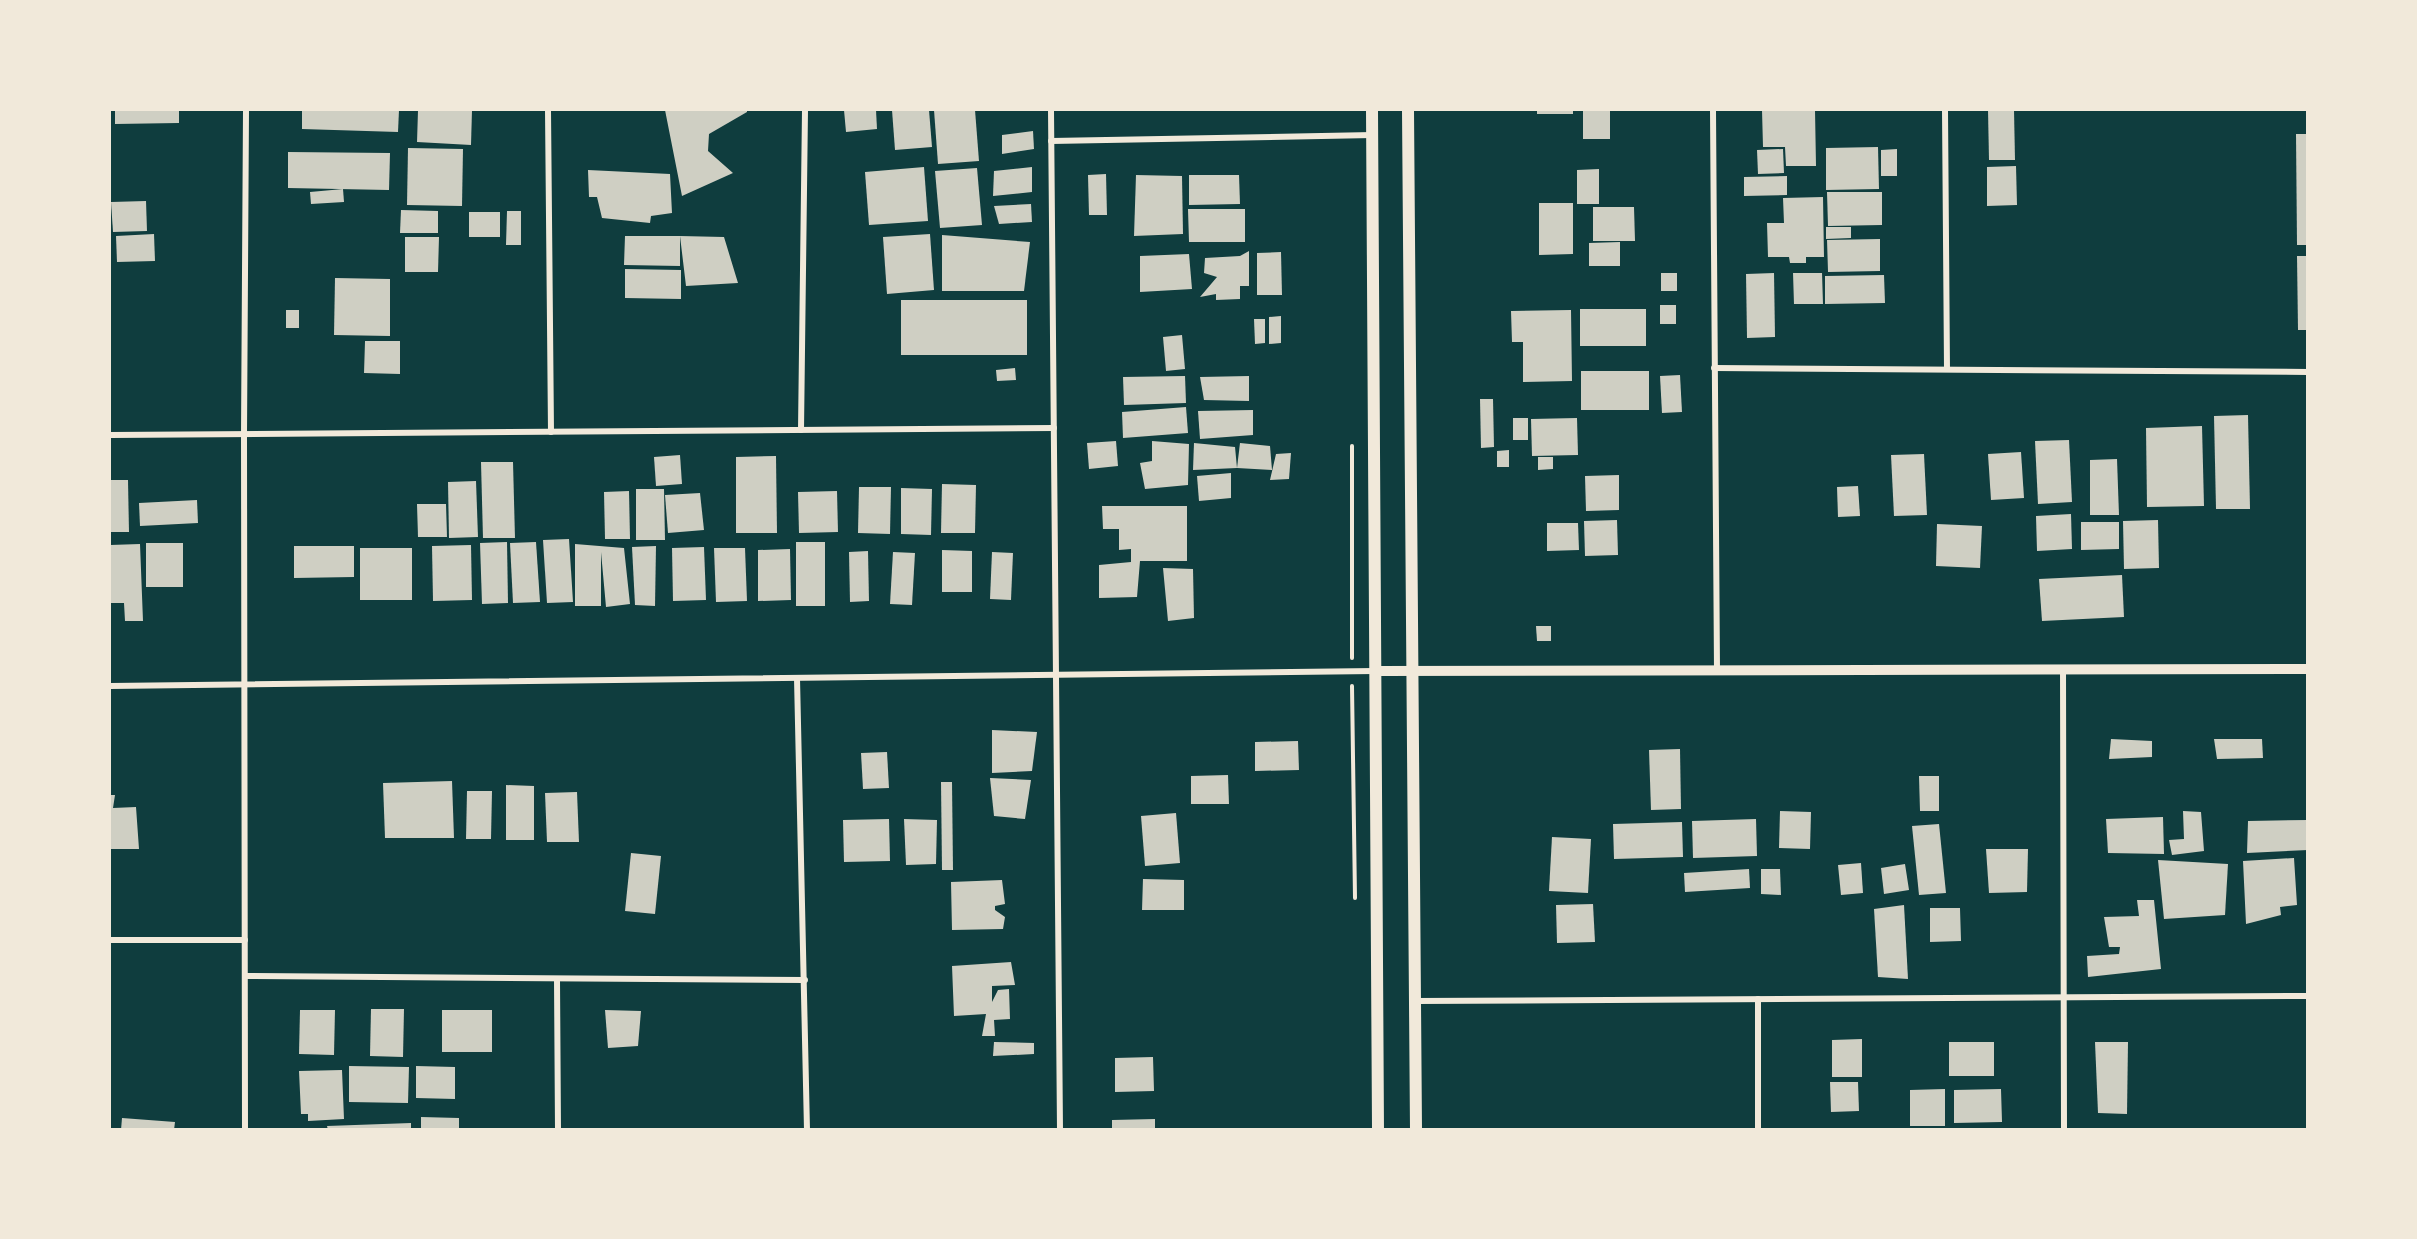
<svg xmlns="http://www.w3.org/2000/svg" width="2417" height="1239" font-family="'Libre Baskerville',serif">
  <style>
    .building { fill: #cfcfc3 }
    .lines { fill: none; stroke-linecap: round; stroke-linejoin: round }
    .path { stroke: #f1e9da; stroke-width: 4 }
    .minor { stroke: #f1e9da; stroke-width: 6 }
    .tertiary { stroke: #f1e9da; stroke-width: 10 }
    .secondary { stroke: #f1e9da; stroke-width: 12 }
  </style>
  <rect width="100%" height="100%" fill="#0f3d3e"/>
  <g class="building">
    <path d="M115 110H179V123L115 124Z"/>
    <path d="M302 110H399L398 132 302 129Z"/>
    <path d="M418 110H472L471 145 417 142Z"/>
    <path d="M665 110H747V112L709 134 708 151 733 173 682 196Z"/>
    <path d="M844 110H876L877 129 846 132Z"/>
    <path d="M892 110H929L932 147 895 150Z"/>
    <path d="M934 110H975L979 161 938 164Z"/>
    <rect x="1537" y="110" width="36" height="4"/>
    <rect x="1583" y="110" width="27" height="29"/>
    <path d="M1762 110H1815L1816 166H1786L1785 147H1763Z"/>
    <path d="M1988 110H2014L2015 160H1989Z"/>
    <path d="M1033 131 1034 149 1002 154V135Z"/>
    <path d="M2296 134H2308V245H2297Z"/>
    <path d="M1878 147 1879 189 1826 190V148Z"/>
    <path d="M408 148 463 149 462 206 407 205Z"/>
    <path d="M1783 149 1784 173 1758 174 1757 150Z"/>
    <path d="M1897 149V176H1881V150Z"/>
    <path d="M288 152 390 153 389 190 288 188Z"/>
    <path d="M2016 166 2017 205 1987 206V167Z"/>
    <path d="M924 167 928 221 869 225 865 172Z"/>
    <path d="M1032 167V192L993 196 994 171Z"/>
    <path d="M977 168 982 225 940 228 935 171Z"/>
    <path d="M1599 169V204H1577V170Z"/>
    <path d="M588 170 670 174 672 213 651 216 650 223 602 218 597 197H589Z"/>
    <path d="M1106 174 1107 215H1089L1088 175Z"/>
    <path d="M1136 175 1182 176 1183 234 1134 236Z"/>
    <path d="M1189 175H1239L1240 204 1189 205Z"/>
    <path d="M1787 176V195L1744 196V177Z"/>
    <path d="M343 189 344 202 311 204 310 192Z"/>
    <path d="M1827 192H1882V225L1828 226Z"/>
    <path d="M1823 197 1824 257H1806V263H1790L1789 257H1768L1767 223H1784L1783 198Z"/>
    <path d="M146 201 147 231 113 232 111 202Z"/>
    <path d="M1539 203H1573V254L1539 255Z"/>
    <path d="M1031 204 1032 222 999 224 994 206Z"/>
    <path d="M1593 207H1634L1635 241H1593Z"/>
    <path d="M1188 209H1245V242H1189Z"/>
    <path d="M401 210 438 211V233H400Z"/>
    <path d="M507 211H521V245H506Z"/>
    <rect x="469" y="212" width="31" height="25"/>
    <path d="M1826 227H1851V238L1826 239Z"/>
    <path d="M154 234 155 261 117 262 116 236Z"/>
    <path d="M930 234 934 290 887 294 883 237Z"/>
    <path d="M942 235 1030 242 1024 291H942Z"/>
    <path d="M625 236H680L724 237 738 283 686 286 680 236V266L624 265Z"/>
    <path d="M405 237H439L438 272H405Z"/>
    <path d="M1880 239V271L1828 272 1827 240Z"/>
    <path d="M1620 242V266H1589V243Z"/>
    <path d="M1249 251V286H1240V299L1216 300V294L1200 297 1217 277 1204 273 1205 258 1240 256Z"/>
    <path d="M1281 252 1282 295H1257V253Z"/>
    <path d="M1189 254 1192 289 1140 292V256Z"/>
    <path d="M2297 256H2308V330H2298Z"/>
    <path d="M625 269 681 270V299L625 298Z"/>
    <rect x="1661" y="273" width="16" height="18"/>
    <path d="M1774 273 1775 337 1747 338 1746 274Z"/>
    <path d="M1793 273H1822L1823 304H1794Z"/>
    <path d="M1884 275 1885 303 1825 304V276Z"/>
    <path d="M335 278 390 279V336L334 335Z"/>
    <rect x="901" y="300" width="126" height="55"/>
    <rect x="1660" y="305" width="16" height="19"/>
    <rect x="1580" y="309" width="66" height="37"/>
    <rect x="286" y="310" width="13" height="18"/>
    <path d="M1571 310 1572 381 1523 382V342H1512L1511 311Z"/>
    <path d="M1281 316V343L1269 344V317Z"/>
    <path d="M1254 319H1265V343L1255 344Z"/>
    <path d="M1182 335 1185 369 1166 371 1163 337Z"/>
    <path d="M365 341H400V374L364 373Z"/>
    <path d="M1015 368 1016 380 997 381 996 370Z"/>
    <rect x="1581" y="371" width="68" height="39"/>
    <path d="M1680 375 1682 412 1662 413 1660 376Z"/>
    <path d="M1185 376 1186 403 1124 405 1123 377Z"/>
    <path d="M1249 376V401L1204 400 1200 377Z"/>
    <path d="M1480 399H1493L1494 447 1481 448Z"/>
    <path d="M1186 407 1188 433 1123 438 1122 412Z"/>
    <path d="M1253 410V435L1200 439 1198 411Z"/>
    <path d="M2248 415 2250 509H2216L2214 416Z"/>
    <rect x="1513" y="418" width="15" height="22"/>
    <path d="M1577 418 1578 455 1532 456 1531 419Z"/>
    <path d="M2202 426 2204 506 2147 507 2146 428Z"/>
    <path d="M2069 440 2072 502 2038 504 2035 441Z"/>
    <path d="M1116 441 1118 466 1089 469 1087 443Z"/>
    <path d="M1152 441 1189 444 1188 485 1145 489 1140 463 1152 461Z"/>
    <path d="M1194 443 1235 447 1237 468 1193 470Z"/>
    <path d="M1240 443 1270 446 1272 470 1237 468Z"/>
    <path d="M1509 450V467H1497V451Z"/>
    <path d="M2021 452 2024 498 1991 500 1988 454Z"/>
    <path d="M1291 453 1289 479 1270 480 1276 454Z"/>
    <path d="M1924 454 1927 515 1894 516 1891 455Z"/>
    <path d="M680 455 682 484 656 486 654 457Z"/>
    <path d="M776 456 777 533H736V457Z"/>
    <path d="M1538 457H1553V469L1538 470Z"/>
    <path d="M2117 459 2119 515H2090V460Z"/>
    <path d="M481 462H513L515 538H483Z"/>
    <path d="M1231 473V498L1199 501 1197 476Z"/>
    <path d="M1619 475V510L1586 511 1585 476Z"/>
    <path d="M110 480H128L129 532H110Z"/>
    <path d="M476 481 478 537 449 538 448 482Z"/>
    <path d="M942 484 976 485 975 533H941Z"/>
    <path d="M1858 486 1860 516 1838 517 1837 487Z"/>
    <path d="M859 487H891L890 534 858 533Z"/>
    <path d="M901 488 932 489 931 535 901 534Z"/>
    <path d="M636 489H664L665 540H636Z"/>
    <path d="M629 491 630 539H605L604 492Z"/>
    <path d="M837 491 838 532 799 533 798 492Z"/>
    <path d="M700 493 704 530 668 533 665 495Z"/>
    <path d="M197 500 198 523 140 526 139 503Z"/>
    <path d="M417 504H446L447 537H418Z"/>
    <path d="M1102 506H1187V561H1140L1137 597 1099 598V565L1131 562V549L1119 550V529H1103Z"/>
    <path d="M2071 514 2072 549 2037 551 2036 516Z"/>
    <path d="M1617 520 1618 555 1585 556 1584 521Z"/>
    <path d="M2158 520 2159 568 2124 569 2123 521Z"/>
    <path d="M2081 522H2119V549L2081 550Z"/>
    <path d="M1547 523H1578L1579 550 1547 551Z"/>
    <path d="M1937 524 1982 526 1980 568 1936 566Z"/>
    <path d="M569 539 573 602 547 603 543 540Z"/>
    <path d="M507 542 508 603 482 604 480 543Z"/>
    <path d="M536 542 540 602 513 603 510 543Z"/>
    <rect x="796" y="542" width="29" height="64"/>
    <rect x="146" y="543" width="37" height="44"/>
    <path d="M140 544 143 621H125L124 603H110V545Z"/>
    <path d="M575 544 624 548 630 604 606 607 601 552V606H575Z"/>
    <path d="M471 545 472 600 433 601 432 546Z"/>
    <path d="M294 546H354V577L294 578Z"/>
    <path d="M656 546 655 606 635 605 632 547Z"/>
    <path d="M704 547 706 600 673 601 672 548Z"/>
    <rect x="360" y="548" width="52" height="52"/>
    <path d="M714 548H745L747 601 716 602Z"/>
    <path d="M790 549 791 600 758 601V550Z"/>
    <path d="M942 550 972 551V592H942Z"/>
    <path d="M868 551 869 601 850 602 849 552Z"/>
    <path d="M893 552 915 553 912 605 890 604Z"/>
    <path d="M992 552 1013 553 1011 600 990 599Z"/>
    <path d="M1163 568 1193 569 1194 618 1168 621Z"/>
    <path d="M2122 575 2124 617 2042 621 2039 579Z"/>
    <path d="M1536 626H1551V641H1537Z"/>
    <path d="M992 730 1037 732 1032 771 992 773Z"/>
    <path d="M2111 739 2152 741V757L2109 759Z"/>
    <path d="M2214 739H2262L2263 758 2217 759Z"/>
    <path d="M1298 741 1299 770 1255 771V742Z"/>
    <path d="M1680 749 1681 809 1651 810 1649 750Z"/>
    <path d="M887 752 889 788 863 789 861 753Z"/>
    <path d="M1228 775 1229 804H1191V776Z"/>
    <path d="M1919 776H1939V811H1920Z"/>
    <path d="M990 778 1031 780 1025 819 994 816Z"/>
    <path d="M452 781 454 838H385L383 783Z"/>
    <path d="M941 782H952L953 870H942Z"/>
    <path d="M506 785 534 786V840H506Z"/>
    <path d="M467 791H492L491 839H466Z"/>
    <path d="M577 792 579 842H547L545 793Z"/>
    <path d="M110 795H115L113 808 136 807 139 849H110Z"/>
    <path d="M1780 811 1811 812 1810 849 1779 848Z"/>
    <path d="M2183 811 2201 812 2204 851 2172 855 2169 840 2184 839Z"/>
    <path d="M1176 813 1180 863 1145 866 1141 816Z"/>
    <path d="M2163 817 2164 854 2108 853 2106 819Z"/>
    <path d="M889 819 890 861 844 862 843 820Z"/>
    <path d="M904 819 937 820 936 864 906 865Z"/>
    <path d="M1756 819 1757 856 1693 858 1692 821Z"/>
    <path d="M2308 820V850L2247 853 2248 821Z"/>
    <path d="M1682 822 1683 857 1614 859 1613 824Z"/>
    <path d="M1939 824 1946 893 1919 895 1912 826Z"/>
    <path d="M1552 837 1591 839 1588 893 1549 891Z"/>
    <path d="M1986 849H2028L2027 892 1989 893Z"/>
    <path d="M631 853 661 856 655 914 625 911Z"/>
    <path d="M2294 858 2297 905 2280 907 2281 915 2246 924 2243 861Z"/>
    <path d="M2158 860 2228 864 2225 915 2164 919Z"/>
    <path d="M1861 863 1863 893 1841 895 1838 865Z"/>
    <path d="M1905 864 1909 890 1884 894 1881 868Z"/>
    <path d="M1749 869 1750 888 1685 892 1684 873Z"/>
    <path d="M1761 869H1780L1781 895 1761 894Z"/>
    <path d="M1143 879 1184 880V910H1142Z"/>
    <path d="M1002 880 1005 904 995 906V910L1005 917 1003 929 952 930 951 882Z"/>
    <path d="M2137 900H2154L2161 969 2088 977 2087 956 2119 954 2120 947H2109L2104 917 2139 916Z"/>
    <path d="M1593 904 1595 942 1557 943 1556 905Z"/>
    <path d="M1904 905 1908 979 1878 977 1874 909Z"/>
    <path d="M1930 908H1960L1961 941 1930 942Z"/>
    <path d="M1011 962 1015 985 992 986V1002L998 990 1009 989 1010 1019 994 1020 995 1036H982L986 1014 954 1016 952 966Z"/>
    <path d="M371 1009H404L403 1057 370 1056Z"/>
    <path d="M300 1010H335L334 1055 299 1054Z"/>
    <rect x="442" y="1010" width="50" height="42"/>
    <path d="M605 1010 641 1011 638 1046 608 1048Z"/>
    <path d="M1862 1039V1077H1832V1040Z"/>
    <path d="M994 1042 1034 1043V1054L993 1056Z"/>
    <rect x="1949" y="1042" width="45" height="34"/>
    <path d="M2095 1042H2128L2127 1114 2098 1113Z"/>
    <path d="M1153 1057 1154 1091 1115 1092V1058Z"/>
    <path d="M349 1066 409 1067 408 1103 349 1102Z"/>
    <path d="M416 1066 455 1067V1099L416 1098Z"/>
    <path d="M342 1070 344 1119 308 1121V1114H301L299 1071Z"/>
    <path d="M1830 1082H1858L1859 1111 1831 1112Z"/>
    <path d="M1945 1089V1126H1910V1090Z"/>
    <path d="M2001 1089 2002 1122 1954 1123V1090Z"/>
    <path d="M421 1117 459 1118V1130H421Z"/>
    <path d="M122 1118 175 1122 174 1130H121Z"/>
    <path d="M1155 1119V1130H1112V1120Z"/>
    <path d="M411 1123V1130H328L327 1126Z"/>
  </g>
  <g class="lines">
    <g class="path">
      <path d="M1352 658V446"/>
      <path d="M1352 686 1355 898"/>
    </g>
    <g class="minor">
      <path d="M548 110 551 432"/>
      <path d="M1051 110 1060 1130"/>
      <path d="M1713 110 1717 670"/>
      <path d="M1945 110 1947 369"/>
      <path d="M1051 141 1373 135"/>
      <path d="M1714 368 2308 372"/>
      <path d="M801 430 805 110"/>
      <path d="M110 435 1054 428"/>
      <path d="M2063 669 2064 1130"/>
      <path d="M797 678 807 1130"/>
      <path d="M110 686 1375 671"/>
      <path d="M110 940H245"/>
      <path d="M245 976 805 980"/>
      <path d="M557 979 558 1130"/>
      <path d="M1758 999V1130"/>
      <path d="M1415 1001 2308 996"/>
      <path d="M245 1130 244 434 246 110"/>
    </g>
    <path class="tertiary" d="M1377 671 2308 669"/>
    <g class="secondary">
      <path d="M1372 110 1378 1130"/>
      <path d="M1408 110 1416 1130"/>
    </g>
  </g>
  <rect width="2417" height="1239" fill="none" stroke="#f1e9da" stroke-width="222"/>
</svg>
